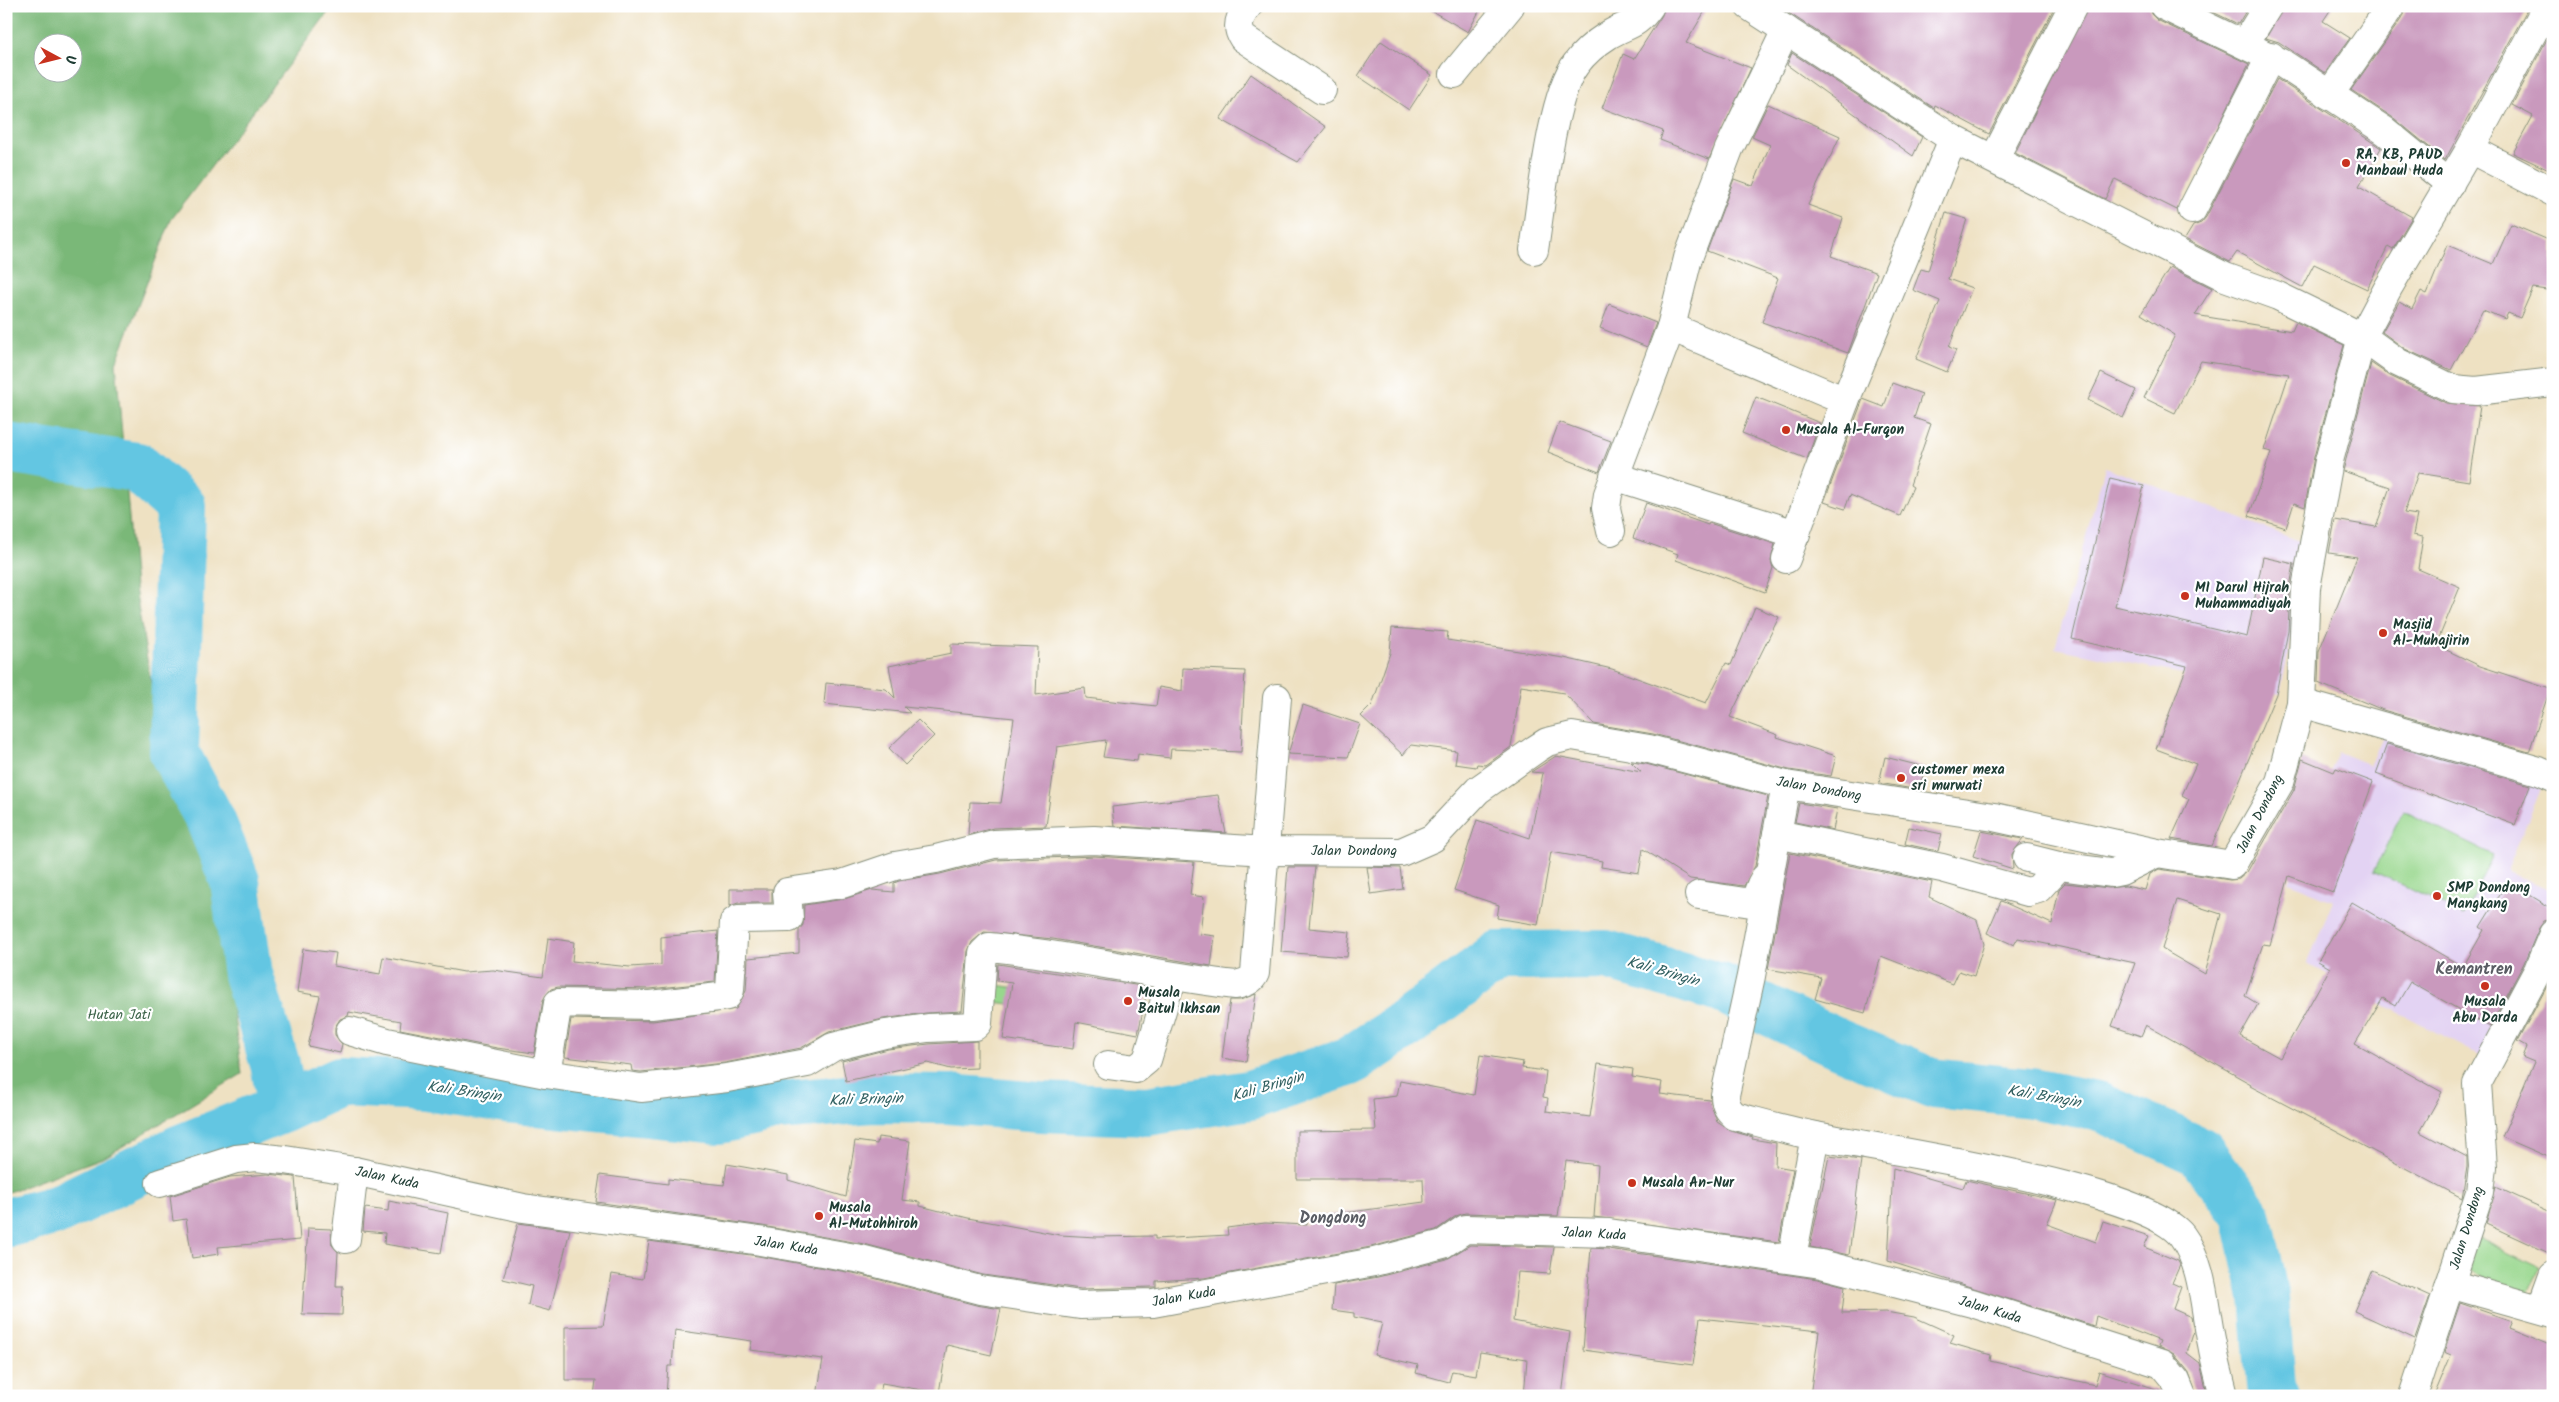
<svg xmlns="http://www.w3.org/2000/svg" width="2559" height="1402" font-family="Kalam,sans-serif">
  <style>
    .built { fill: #e3d3f3 }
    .green { fill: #98d78d; stroke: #5c8a60 }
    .forest { fill: #7ab878; stroke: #4c7a56; fill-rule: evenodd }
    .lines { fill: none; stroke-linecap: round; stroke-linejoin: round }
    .river { stroke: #64c6e2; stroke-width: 50 }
    .building { fill: #c999bd; fill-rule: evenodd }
    .street-casing { stroke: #868f7b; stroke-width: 30 }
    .street { stroke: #fff; stroke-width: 28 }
    .poi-dot { fill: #c8321e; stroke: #fff; stroke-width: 2 }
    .labels { text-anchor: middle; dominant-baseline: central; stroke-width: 4.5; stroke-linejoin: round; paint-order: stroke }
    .poi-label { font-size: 14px; font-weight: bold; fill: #1f3d34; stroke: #fff; text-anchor: start }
    .street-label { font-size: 14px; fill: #1f3d34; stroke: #fff }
    .park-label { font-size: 14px; fill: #3d644a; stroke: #fff }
    .water-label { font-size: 15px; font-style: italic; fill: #305f60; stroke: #fff }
    .quarter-label { font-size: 16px; font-weight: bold; fill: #5a5d64; stroke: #fff }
  </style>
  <rect width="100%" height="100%" fill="#fff"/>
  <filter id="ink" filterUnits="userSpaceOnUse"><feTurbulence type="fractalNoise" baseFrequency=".02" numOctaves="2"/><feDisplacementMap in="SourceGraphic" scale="10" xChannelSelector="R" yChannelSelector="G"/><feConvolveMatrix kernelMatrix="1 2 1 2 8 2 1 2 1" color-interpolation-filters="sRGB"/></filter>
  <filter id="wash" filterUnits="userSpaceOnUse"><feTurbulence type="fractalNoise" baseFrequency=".0096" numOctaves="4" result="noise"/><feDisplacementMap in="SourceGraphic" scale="20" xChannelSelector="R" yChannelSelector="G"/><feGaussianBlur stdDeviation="1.12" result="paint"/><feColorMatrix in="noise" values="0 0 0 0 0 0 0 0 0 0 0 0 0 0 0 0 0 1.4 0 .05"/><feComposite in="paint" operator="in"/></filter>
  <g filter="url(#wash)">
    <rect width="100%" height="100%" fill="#eee1c2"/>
    <g class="built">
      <path d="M2105 467 2310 545 2280 694 2055 648Z"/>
      <path d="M2388 725 2543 784 2507 871 2553 891V923L2494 1063 2307 964 2333 901 2289 883 2338 752 2370 765Z"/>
    </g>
    <g class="green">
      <path d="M2403 811 2493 855 2464 915 2374 871Z"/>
      <path d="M983 983 1078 997 1075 1013 980 1000Z"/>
      <path d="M2473 1236 2540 1268 2526 1298 2460 1265Z"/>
    </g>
    <path class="forest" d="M6 6H333L171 220 116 363 135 588 168 783 217 898 242 1074 105 1157 6 1193ZM42 42H72V72H42Z"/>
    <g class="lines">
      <g class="river">
        <path d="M6 448 137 467 181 506 174 752 210 819 235 881 248 974 275 1064 283 1108"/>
        <path d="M6 1223 57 1210 179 1150 283 1108 340 1082 425 1086 506 1098 720 1119 777 1106 872 1098 949 1099 1040 1107 1147 1111 1250 1095 1350 1061 1408 1023 1498 956 1606 955 1721 988 1839 1044 1932 1083 2031 1093 2101 1107 2200 1152 2246 1214 2264 1297 2271 1386 2275 1396"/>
      </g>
    </g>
    <g id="blocks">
      <g class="building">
        <path d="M1423 6H1482L1468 32Z"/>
        <path d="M1665 6H1708L1686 43 1751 68 1709 159 1660 140 1663 131 1602 108 1623 54 1634 59 1662 15Z"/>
        <path d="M1778 6H2055L1989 134 1935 105 1934 108Z"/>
        <path d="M2088 6H2149L2151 14 2157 20 2249 64 2177 210 2115 179 2105 199 2015 153Z"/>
        <path d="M2200 6H2249L2238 24Z"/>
        <path d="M2284 6H2333L2323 21 2350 38 2325 73 2279 42 2266 38Z"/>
        <path d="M2406 6H2529L2445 160 2395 119 2351 90 2404 15Z"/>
        <path d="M2553 28V172L2513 153 2533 116 2512 105Z"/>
        <path d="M1381 41 1432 75 1409 110 1358 76Z"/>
        <path d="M1792 53 1922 137 1913 156 1787 65Z"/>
        <path d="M1251 74 1326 127 1298 162 1220 119Z"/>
        <path d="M2277 79 2381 148 2359 187 2412 217 2393 249 2388 246 2367 289 2314 264 2302 287 2237 252 2230 262 2185 239 2193 226 2201 223 2206 217Z"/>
        <path d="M1768 104 1840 136 1808 205 1843 218 1831 256 1877 273 1848 353 1762 322 1778 278 1707 251 1734 179 1753 186 1770 145 1752 137Z"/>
        <path d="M1946 213 1967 219 1948 279 1972 288 1949 347 1956 350 1947 372 1916 359 1940 301 1913 290 1921 269 1928 271Z"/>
        <path d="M2511 224 2553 242V291L2533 288 2520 318 2508 313 2505 319 2483 310 2451 370 2405 349 2382 332 2399 302 2412 309 2421 291 2427 294 2447 245 2493 264Z"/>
        <path d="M2170 267 2212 288 2195 315 2292 331 2296 322 2344 345 2314 457 2305 507 2294 503 2286 528 2249 516 2271 452 2264 450 2289 374 2201 361 2175 413 2144 398 2175 335 2141 314Z"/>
        <path d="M1609 304 1656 323 1647 347 1600 328Z"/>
        <path d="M2371 363 2390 376 2446 403 2480 406 2469 481 2418 473 2404 513 2417 515 2413 535 2423 537 2418 569 2460 587 2436 645 2480 666 2550 689 2529 752 2383 710 2318 683 2319 651 2357 557 2329 553 2335 520 2376 527 2390 487 2343 471Z"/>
        <path d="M2101 373 2136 390 2123 418 2088 400Z"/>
        <path d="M1892 383 1922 394 1914 418 1931 424 1910 485 1913 487 1900 516 1850 495 1845 509 1824 502 1863 399 1884 407Z"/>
        <path d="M1756 397 1820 423 1807 459 1742 433Z"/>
        <path d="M1559 422 1611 441 1599 472 1548 452Z"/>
        <path d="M2110 478 2144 486 2115 606 2247 637 2263 557 2294 564 2290 587 2288 631 2276 694 2212 846 2171 839 2189 799 2182 795 2196 764 2156 749 2187 666 2072 639Z"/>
        <path d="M1646 503 1708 525 1709 523 1775 544 1771 561 1773 568 1765 592 1676 560 1678 554 1633 538Z"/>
        <path d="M1755 607 1779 617 1730 717 1778 735 1777 737 1836 756 1831 776 1789 770 1653 734 1594 724 1564 693 1521 686 1511 747 1486 765 1477 764 1476 767 1455 764 1457 751 1411 745 1403 755 1361 716 1372 705 1390 653 1392 628 1448 632 1447 640 1564 658 1612 669 1706 703 1726 663 1731 665Z"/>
        <path d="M951 644 1038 647 1036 695 1085 688 1086 698 1156 706 1159 687 1182 691 1183 668 1245 671 1241 752 1171 749 1170 758 1138 754 1137 761 1103 757 1106 740 1057 747 1046 826 993 828 968 835 970 802 1001 803 1014 718 904 707 910 713 824 704 826 683 886 689 895 698 889 666 951 653Z"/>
        <path d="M1303 705 1360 724 1348 757 1288 754Z"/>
        <path d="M918 720 934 736 905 765 889 748Z"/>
        <path d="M2387 744 2530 785 2515 825 2376 774Z"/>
        <path d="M1556 756 1641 772 1631 762 1646 764 1768 796 1755 866 1744 886 1690 879 1643 849 1639 873 1601 867 1602 861 1551 852 1538 925 1497 918 1499 905 1454 890 1477 820 1530 838 1543 773 1531 772Z"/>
        <path d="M1885 757 1925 767 1919 790 1879 783Z"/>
        <path d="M2302 759 2334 772 2336 768 2373 782 2333 892 2289 876 2270 945 2263 944 2245 996 2258 1004 2240 1036 2280 1058 2330 968 2318 961 2352 902 2463 967 2484 930 2480 927 2508 882 2553 909V919L2544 921 2539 928 2524 963 2490 1027 2410 982 2396 1006 2383 998 2355 1044 2442 1092 2420 1132 2467 1157V1167L2462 1198 2250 1086 2251 1084 2146 1025 2141 1036 2112 1026 2135 963 2018 938 2014 945 1987 933 2001 901 2052 924 2059 889 2065 883 2109 888 2125 886 2145 890 2150 874 2159 869 2230 880 2239 879 2247 872 2294 790ZM2177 900 2221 914 2205 974 2162 949Z"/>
        <path d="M1218 795 1226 833 1114 826 1112 807Z"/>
        <path d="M1799 803 1837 809 1833 830 1795 822Z"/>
        <path d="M1909 827 1942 834 1938 851 1905 844Z"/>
        <path d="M1981 831 2023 839 2012 854 2013 869 1973 856Z"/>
        <path d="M1790 853 1932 882 1929 897 1977 920 1984 944 1974 976 1959 971 1953 984 1881 956 1865 1013 1815 999 1821 978 1768 969Z"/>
        <path d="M1094 856 1194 862 1190 895 1204 897 1200 934 1215 936 1211 966 1053 939 984 932 972 942 968 951 962 1011 926 1013 883 1019 829 1032 801 1048 725 1063 641 1072 632 1071 631 1065 565 1057 571 1019 653 1021 736 1009 746 991 748 958 799 953V930L803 925 804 905 844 899 872 890 894 892V883L899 881 940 874 996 860Z"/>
        <path d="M1288 867H1315L1309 928 1350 932 1347 957 1281 952Z"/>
        <path d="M1367 867 1400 868 1403 889 1371 894Z"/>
        <path d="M730 889H772V903H738L730 906Z"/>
        <path d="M718 931 715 982 650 989 558 987 551 989 543 1000 534 1053 497 1048 400 1029 401 1021 349 1012 348 1016 340 1019 335 1027V1035L342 1044 340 1053 308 1046 320 996 297 992 303 949 336 953 334 966 380 974 383 957 464 972 493 970 543 977 548 938 574 942 572 961 630 967 661 965V937Z"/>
        <path d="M998 964 1148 987 1138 1034 1076 1022 1073 1049 1003 1039 1012 983 997 981Z"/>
        <path d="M2553 975V1159L2502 1137 2534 1062 2522 1057 2526 1047 2517 1042Z"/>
        <path d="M1256 994 1246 1062 1222 1058 1230 1000H1240Z"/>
        <path d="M977 1041V1068L951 1069 928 1063 846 1081 842 1061 888 1049 929 1044Z"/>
        <path d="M1480 1055 1523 1062 1522 1068 1546 1071 1543 1097 1548 1098 1546 1111 1590 1117 1598 1064 1633 1069 1632 1077 1662 1082 1660 1094 1710 1100 1717 1122 1731 1131 1753 1137 1752 1139 1776 1143 1775 1166 1793 1169 1779 1242 1594 1217 1598 1165 1566 1161 1558 1216 1465 1213 1456 1216 1436 1230 1371 1247 1204 1278 1156 1281V1287H1151L1081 1289 983 1275 864 1244 762 1226 596 1202 600 1175 668 1184V1179L724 1185 727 1164 788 1175V1180L846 1197 855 1141 877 1144 878 1137 910 1141 902 1200 920 1202V1206L968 1218 1060 1235 1097 1237 1155 1236V1239L1228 1235 1227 1228 1265 1223 1307 1225V1218L1424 1202 1423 1179H1297V1131L1376 1130 1373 1099 1397 1096 1400 1081 1474 1095Z"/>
        <path d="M1829 1156 1861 1160 1849 1255 1810 1247Z"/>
        <path d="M1893 1168 1963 1188 1966 1180 2057 1200 2047 1224 2096 1242 2103 1221 2149 1236 2144 1247 2178 1261 2180 1265 2172 1283 2181 1287 2173 1309 2191 1317 2194 1331 2187 1353 2200 1363 2207 1393 2197 1396 2188 1371 2174 1354 2158 1346 2160 1341 2096 1316 2094 1326 1888 1261Z"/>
        <path d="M268 1174 295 1177 300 1240 218 1247 219 1254 192 1258 186 1219 173 1221 170 1196 230 1177Z"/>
        <path d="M2496 1187 2553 1213V1255L2486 1224Z"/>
        <path d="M389 1201 448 1213 441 1253 384 1244 385 1233 363 1231 365 1208 388 1211Z"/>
        <path d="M518 1223 570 1230 550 1311 528 1305 532 1286 503 1279Z"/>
        <path d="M308 1228 331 1229 332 1245 338 1252 336 1286H343L342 1315 302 1314Z"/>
        <path d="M649 1241 758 1256 858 1274 976 1305 1001 1309 991 1355 947 1345 939 1393 882 1383 880 1396H817L823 1359 750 1350 752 1341 675 1330 672 1366H668L666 1396H594L596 1380H565V1327L603 1326 612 1274 643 1279Z"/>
        <path d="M1470 1245 1554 1247 1550 1274 1518 1272 1513 1321 1570 1332 1562 1396H1524L1527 1359 1480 1352 1476 1375 1452 1371 1449 1382 1416 1373 1418 1365 1374 1355 1382 1323 1354 1317V1313L1332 1310 1334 1285 1378 1277 1447 1259Z"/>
        <path d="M1591 1248 1608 1249 1818 1279 1845 1286 1842 1313 1886 1312 1914 1317 1954 1335 1950 1343 1991 1355 1990 1361 2095 1385 2099 1371 2162 1391V1396H1810L1819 1331 1700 1318 1693 1365 1583 1350Z"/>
        <path d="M2372 1270 2430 1296 2415 1339 2354 1311Z"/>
        <path d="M2460 1303 2512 1321 2509 1328 2553 1346V1396H2434L2451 1355 2444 1352Z"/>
      </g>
    </g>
  </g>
  <g filter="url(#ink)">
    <use href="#blocks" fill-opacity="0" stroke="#868f7b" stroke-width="1"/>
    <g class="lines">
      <defs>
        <g id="street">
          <path d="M1248 6C1240 16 1235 26 1243 38L1322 90"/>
          <path d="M1749 6 1953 139 2225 277 2278 296 2362 337 2397 362 2453 389 2476 391 2553 382"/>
          <path d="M2164 6 2280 62 2385 131 2450 184"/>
          <path d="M2245 43 2268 6"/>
          <path d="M1454 74 1510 6"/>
          <path d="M2329 95 2391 6"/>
          <path d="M2470 149 2553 192"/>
          <path d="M1994 159 2073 6"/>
          <path d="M2192 210 2271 56"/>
          <path d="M1534 250C1541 206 1551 96 1576 64 1584 53 1596 43 1607 36 1625 24 1636 27 1650 6"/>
          <path d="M1671 327 1845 401"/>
          <path d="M1614 476 1796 534"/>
          <path d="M1611 531 1606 508 1608 494 1671 327 1688 258 1729 149 1786 30"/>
          <path d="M1786 559 1845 401 1953 139"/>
          <path d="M2301 703 2539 771 2553 777"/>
          <path d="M1786 785 1751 976 1725 1095C1725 1105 1728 1110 1735 1116 1762 1123 1789 1131 1816 1136 1884 1150 2145 1187 2182 1236 2204 1266 2204 1308 2212 1344 2215 1362 2220 1379 2224 1396"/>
          <path d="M1777 834 1942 868 2028 892 2038 889 2059 866 2111 873 2121 871 2157 853"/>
          <path d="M2027 858 2059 866"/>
          <path d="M1699 895 1751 903C1760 896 1758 883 1767 876"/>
          <path d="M2553 934 2538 970 2477 1084 2483 1167 2480 1192 2450 1284 2553 1313"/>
          <path d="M350 1031 387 1042 546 1074 641 1088 727 1078 807 1063 833 1047 885 1034 928 1028 975 1026 978 1023 983 953 989 947C1072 955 1153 975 1236 985 1244 983 1252 981 1255 973L1277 698"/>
          <path d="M1108 1065 1136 1069 1147 1060 1172 977"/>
          <path d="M546 1074 558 1003 651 1005 727 996 730 990 734 922 738 919 789 918 787 892 842 884 895 866 936 859 994 844 1094 840 1266 851 1401 852 1433 838 1478 790 1536 749 1547 742 1572 736 1649 749 1786 785 1994 817 2157 853 2232 865 2280 782 2301 703 2306 588 2329 461 2362 337 2388 288 2470 149 2547 6"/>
          <path d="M160 1183 236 1159 255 1157 285 1160 354 1171 523 1208 760 1241 861 1259 980 1290 1080 1305 1153 1303 1374 1262 1443 1244 1465 1229 1609 1233 1821 1264 1972 1303 2162 1364 2176 1381 2182 1396"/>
          <path d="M346 1239 354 1171"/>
          <path d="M1792 1258 1815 1136"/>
          <path d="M2541 1309 2553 1276"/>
          <path d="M2413 1396 2450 1284"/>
        </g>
      </defs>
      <use href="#street" class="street-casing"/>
      <use href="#street" class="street"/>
    </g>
  </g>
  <g class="poi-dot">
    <circle cx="2346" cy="163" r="5"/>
    <circle cx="1786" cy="430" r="5"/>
    <circle cx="2185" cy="596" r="5"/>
    <circle cx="2383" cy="633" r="5"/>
    <circle cx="1901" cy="778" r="5"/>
    <circle cx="2437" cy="896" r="5"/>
    <circle cx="2485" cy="986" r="5"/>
    <circle cx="1128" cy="1001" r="5"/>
    <circle cx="1632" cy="1183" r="5"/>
    <circle cx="819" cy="1216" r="5"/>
  </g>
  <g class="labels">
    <g class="poi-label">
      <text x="2356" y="155">RA, KB, PAUD<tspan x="2356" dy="16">Manbaul Huda</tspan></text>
      <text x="1796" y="430">Musala Al-Furqon</text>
      <text x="2195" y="588">MI Darul Hijrah<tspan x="2195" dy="16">Muhammadiyah</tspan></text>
      <text x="2393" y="625">Masjid<tspan x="2393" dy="16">Al-Muhajirin</tspan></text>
      <text x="1911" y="770">customer mexa<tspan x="1911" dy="16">sri murwati</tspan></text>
      <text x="2447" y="888">SMP Dondong<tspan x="2447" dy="16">Mangkang</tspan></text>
      <text x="1138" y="993">Musala<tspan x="1138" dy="16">Baitul Ikhsan</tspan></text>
      <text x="2485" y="1002" text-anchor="middle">Musala<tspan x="2485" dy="16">Abu Darda</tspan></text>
      <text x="1642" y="1183">Musala An-Nur</text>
      <text x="829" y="1208">Musala<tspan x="829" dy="16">Al-Mutohhiroh</tspan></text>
    </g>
    <g class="street-label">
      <text transform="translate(1819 789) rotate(10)">Jalan Dondong</text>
      <text transform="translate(2260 814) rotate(-63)">Jalan Dondong</text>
      <text x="1354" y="851">Jalan Dondong</text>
      <text transform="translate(387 1178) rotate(12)">Jalan Kuda</text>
      <text transform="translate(2467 1228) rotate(-73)">Jalan Dondong</text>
      <text transform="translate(1594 1234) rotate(3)">Jalan Kuda</text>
      <text transform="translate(786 1246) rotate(9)">Jalan Kuda</text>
      <text transform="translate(1184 1297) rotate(-10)">Jalan Kuda</text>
      <text transform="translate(1990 1310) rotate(17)">Jalan Kuda</text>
    </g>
    <g class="park-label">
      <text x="119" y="1015">Hutan Jati</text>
    </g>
    <g class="water-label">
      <text transform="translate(1663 972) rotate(16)">Kali Bringin</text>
      <text transform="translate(1268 1087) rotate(-16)">Kali Bringin</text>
      <text transform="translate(464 1092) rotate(8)">Kali Bringin</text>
      <text transform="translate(2044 1097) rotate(10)">Kali Bringin</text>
      <text transform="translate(866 1100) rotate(-2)">Kali Bringin</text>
    </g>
    <g class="quarter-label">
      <text x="2474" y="969">Kemantren</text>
      <text x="1333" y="1218">Dongdong</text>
    </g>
  </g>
  <rect width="2559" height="1402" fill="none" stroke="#fff" stroke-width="25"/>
  <g transform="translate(58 58) rotate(97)"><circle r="24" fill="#ffffff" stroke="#a5b1ae"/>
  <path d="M0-4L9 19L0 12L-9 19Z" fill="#c8321e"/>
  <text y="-8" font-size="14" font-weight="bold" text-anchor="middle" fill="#1f3d34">U</text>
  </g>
</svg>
